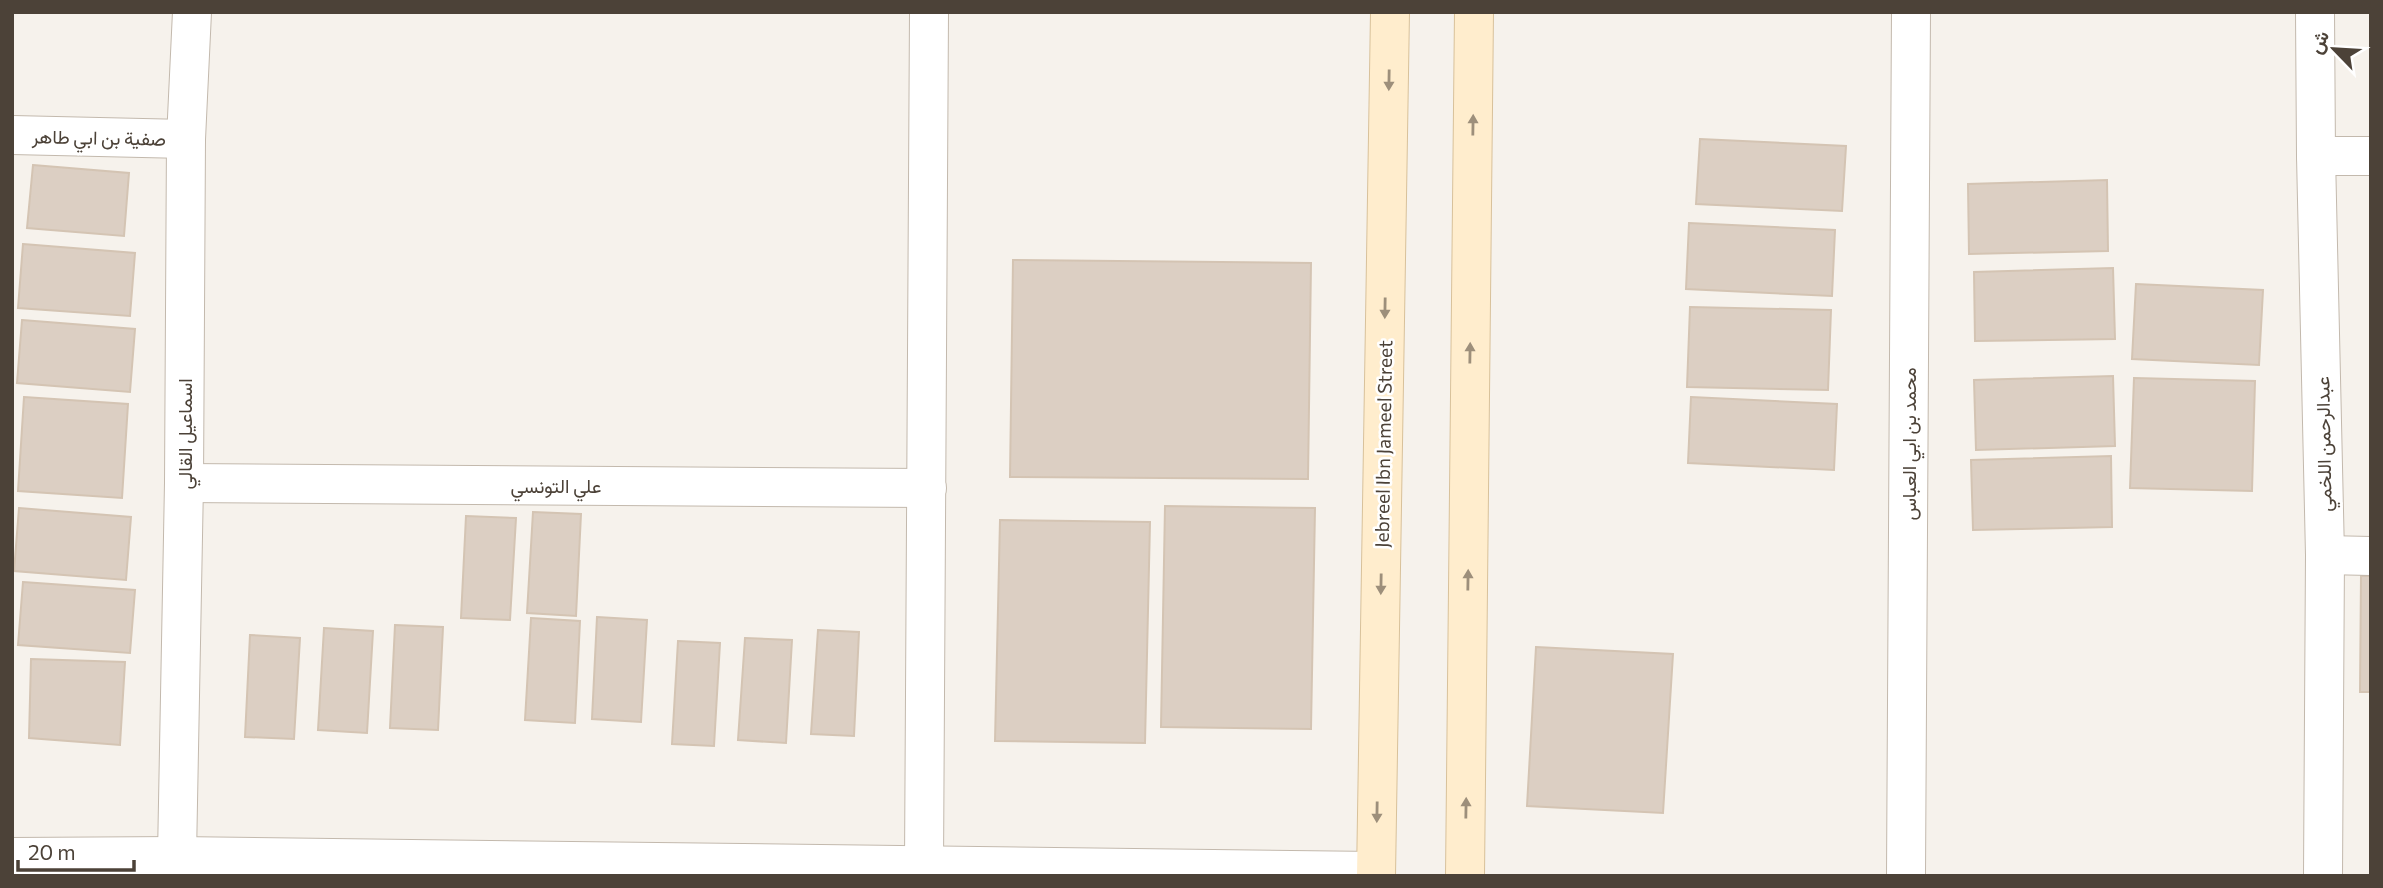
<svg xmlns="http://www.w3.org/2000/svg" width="2383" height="888" font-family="Commissioner,Vazirmatn,sans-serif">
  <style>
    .building { fill: #dccfc3; stroke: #d4c4b3; stroke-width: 2 }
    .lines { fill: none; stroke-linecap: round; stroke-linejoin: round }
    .street-casing { stroke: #c3b9ad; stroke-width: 40 }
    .secondary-casing { stroke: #d8c19a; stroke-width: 40 }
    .street { stroke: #fff; stroke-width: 38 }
    .secondary { stroke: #ffedcd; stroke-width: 38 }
    .oneway { fill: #9d8f7b }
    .labels { text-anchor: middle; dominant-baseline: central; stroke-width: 5; stroke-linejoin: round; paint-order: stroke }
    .street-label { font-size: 19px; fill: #4c4238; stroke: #fff }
  </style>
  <rect width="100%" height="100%" fill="#f6f2ec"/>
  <g class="building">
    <path d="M1700 139 1846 146 1842 211 1696 204Z"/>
    <path d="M33 165 129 173 124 236 27 228Z"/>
    <path d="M2107 180 2108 251 1969 254 1968 184Z"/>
    <path d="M1689 223 1835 230 1832 296 1686 289Z"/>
    <path d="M23 244 135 253 130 316 18 308Z"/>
    <path d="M1013 260 1311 263 1308 479 1010 477Z"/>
    <path d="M2113 268 2115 339 1975 341 1974 272Z"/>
    <path d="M2136 284 2263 290 2259 365 2132 359Z"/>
    <path d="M1690 307 1831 310 1828 390 1687 387Z"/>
    <path d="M22 320 135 329 130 392 17 383Z"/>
    <path d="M2113 376 2115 446 1976 450 1974 380Z"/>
    <path d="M2134 378 2255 381 2252 491 2130 488Z"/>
    <path d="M24 397 128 404 122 498 18 491Z"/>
    <path d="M1691 397 1837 404 1834 470 1688 463Z"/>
    <path d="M2111 456 2112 527 1973 530 1971 460Z"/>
    <path d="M1165 506 1315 508 1311 729 1161 727Z"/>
    <path d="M19 508 131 517 126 580 14 571Z"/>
    <path d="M533 512 581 514 576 616 527 613Z"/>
    <path d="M466 516 516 518 510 620 461 618Z"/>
    <path d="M1000 520 1150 522 1145 743 995 741Z"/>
    <path d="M2361 576H2371V692H2360Z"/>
    <path d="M23 582 135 590 130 653 18 645Z"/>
    <path d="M597 617 647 620 641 722 592 719Z"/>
    <path d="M531 618 580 621 575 723 525 720Z"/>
    <path d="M395 625 443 627 438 730 390 728Z"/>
    <path d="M324 628 373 631 367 733 318 730Z"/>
    <path d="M818 630 859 632 854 736 811 734Z"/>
    <path d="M250 635 300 638 294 739 245 737Z"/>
    <path d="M745 638 792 640 786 743 738 740Z"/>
    <path d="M678 641 720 643 714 746 672 744Z"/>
    <path d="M1536 647 1673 654 1663 813 1527 806Z"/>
    <path d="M31 659 125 662 120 745 29 738Z"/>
  </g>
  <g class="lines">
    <defs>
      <g id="street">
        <path d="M2315 12 2316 156 2325 555 2323 876"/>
        <path d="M12 135 186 139"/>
        <path d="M2316 156H2371"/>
        <path d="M184 483 927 488"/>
        <path d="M2325 555 2371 556"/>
        <path d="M177 856 184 483 186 139 192 12"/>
        <path d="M12 857 177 856 1376 871"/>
        <path d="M924 865 929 12"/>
        <path d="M1906 876 1911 12"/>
      </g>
      <g id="secondary">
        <path d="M1376 876 1390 12"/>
        <path d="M1465 876 1474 12"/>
      </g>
    </defs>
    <use href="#street" class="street-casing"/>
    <use href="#secondary" class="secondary-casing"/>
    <use href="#street" class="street"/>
    <use href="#secondary" class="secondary"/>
  </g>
  <defs><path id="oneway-solid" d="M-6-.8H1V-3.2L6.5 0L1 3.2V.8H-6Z" transform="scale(1.75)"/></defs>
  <g class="oneway">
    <use href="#oneway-solid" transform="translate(1389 80) rotate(91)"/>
    <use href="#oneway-solid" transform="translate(1473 125) rotate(-89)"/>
    <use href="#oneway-solid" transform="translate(1385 308) rotate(91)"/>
    <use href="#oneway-solid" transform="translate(1470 353) rotate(-89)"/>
    <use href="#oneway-solid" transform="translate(1468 580) rotate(-89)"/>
    <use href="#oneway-solid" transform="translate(1381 584) rotate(91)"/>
    <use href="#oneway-solid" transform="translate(1466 808) rotate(-89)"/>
    <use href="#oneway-solid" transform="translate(1377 812) rotate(91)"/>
  </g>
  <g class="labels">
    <g class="street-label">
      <text transform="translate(99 137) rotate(1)">صفية بن ابي طاهر</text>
      <text transform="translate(184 434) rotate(-90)">اسماعيل القالي</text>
      <text transform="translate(1383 444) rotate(-89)">Jebreel Ibn Jameel Street</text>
      <text transform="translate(1908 444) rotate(-90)">محمد بن ابي العباس</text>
      <text transform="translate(2323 444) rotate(-91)">عبدالرحمن اللخمي</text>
      <text x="556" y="485">علي التونسي</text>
    </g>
  </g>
  <rect width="2383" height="888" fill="none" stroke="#4c4238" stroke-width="28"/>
  <g transform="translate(2334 49) rotate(295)" stroke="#ffffff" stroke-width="5" paint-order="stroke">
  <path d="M0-5L12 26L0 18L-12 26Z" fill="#4c4238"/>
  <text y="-10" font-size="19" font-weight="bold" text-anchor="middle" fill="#4c4238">ش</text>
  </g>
  <path d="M18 860v10h116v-10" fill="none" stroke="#4c4238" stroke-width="3.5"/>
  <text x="28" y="860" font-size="21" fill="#4c4238" stroke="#ffffff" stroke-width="5" paint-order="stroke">20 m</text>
</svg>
